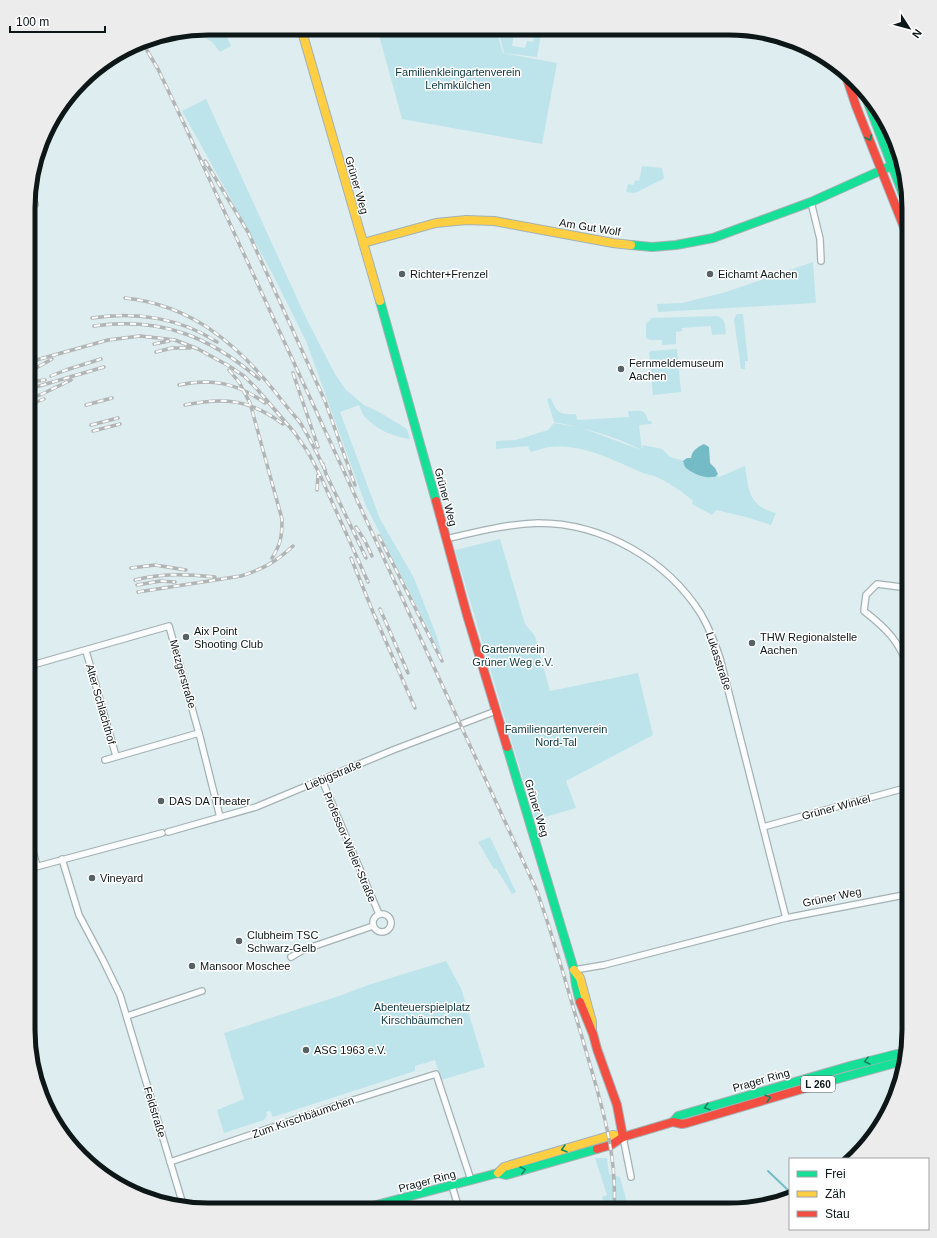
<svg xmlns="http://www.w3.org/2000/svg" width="937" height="1238" font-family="Arial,sans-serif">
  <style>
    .green { fill: #bde4ea }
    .water { fill: #75bbc5 }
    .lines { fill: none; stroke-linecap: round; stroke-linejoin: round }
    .stream { stroke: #75bbc5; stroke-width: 2 }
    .street-casing { stroke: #a5b2b4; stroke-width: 8 }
    .fast-casing { stroke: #a5b2b4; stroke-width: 10 }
    .slow-casing { stroke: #a5b2b4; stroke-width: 10 }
    .jam-casing { stroke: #a5b2b4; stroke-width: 10 }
    .street { stroke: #fafcfd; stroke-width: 5.5 }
    .fast { stroke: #16e098; stroke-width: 8 }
    .slow { stroke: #ffcf43; stroke-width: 8 }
    .jam { stroke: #f24e42; stroke-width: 8 }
    .rail-casing { stroke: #b1b5b5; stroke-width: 3.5 }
    .rail { stroke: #fff; stroke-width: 2; stroke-dasharray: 6; stroke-linecap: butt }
    .oneway { stroke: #12865e }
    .poi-dot { fill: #566264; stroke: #fff; stroke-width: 1.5 }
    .labels { text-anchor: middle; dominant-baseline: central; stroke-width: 3; stroke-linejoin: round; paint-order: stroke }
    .shield { fill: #fff; stroke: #565d5d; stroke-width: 1 }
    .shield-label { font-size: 10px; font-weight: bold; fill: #0d1718 }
    .park-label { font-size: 11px; fill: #0d393f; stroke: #fff }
    .street-label { font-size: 11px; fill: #0d1718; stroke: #fff }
    .poi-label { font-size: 11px; fill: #0d1718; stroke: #fff; text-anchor: start }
    .rim { fill: none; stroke: #0d1718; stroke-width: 5 }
  </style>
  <rect width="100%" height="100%" fill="#deedf0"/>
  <g class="green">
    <path d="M208 28H223L231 46 220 52 212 42 193 31Z"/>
    <path d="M377 28 496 29 503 53 557 63 542 144 402 119Z"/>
    <path d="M498 29H515L512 46 525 48 527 41 533 42 535 29H542L537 57 504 53Z"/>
    <path d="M206 99 306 318 335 374 346 390 364 405 379 412 407 429 410 439C394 437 377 430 365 417 362 414 361 409 359 405L340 412 380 519 414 578 436 634 443 658 366 506 306 341 272 273 182 111Z"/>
    <path d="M642 166 662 168 664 177 663 179 635 193 626 192 628 184 634 185 635 180 639 181Z"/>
    <path d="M813 262 816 303 658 312 657 304 682 303 726 292Z"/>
    <path d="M737 314H743L748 361H745V369H741L734 319Z"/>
    <path d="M717 316C726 318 725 326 726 334L712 335 711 326 682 328V331L676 332V344L662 345V340H650L646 338V324L652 318Z"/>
    <path d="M677 349 681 392 653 395 649 353 651 351Z"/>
    <path d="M551 398C556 413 561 415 576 414L577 420 629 417 628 411C639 411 646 408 648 421H651L652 424 639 425 642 450 643 445 662 449 670 457 699 465 719 477 745 466C749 492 749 506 776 513L771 525 746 517 716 510 712 515 692 504 693 501C683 492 667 481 654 476 651 475 646 474 643 473 613 460 582 443 549 447 543 448 537 450 531 452L528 446 496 449V441L516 440 548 430 554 423 582 428 641 450C614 435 583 428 554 422L547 399Z"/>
    <path d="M500 539 525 624 535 636 550 691 638 673 653 735 566 781 576 808 535 820 455 550Z"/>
    <path d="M490 837 516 892 512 894 496 868 494 869 478 842Z"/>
    <path d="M446 961 461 988 485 1067 441 1080 435 1060 415 1066V1071L273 1117 270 1111 266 1112 267 1115 264 1120 224 1133 217 1110 244 1099 224 1033 342 995 368 985Z"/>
    <path d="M595 1158H607L609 1174 620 1177 629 1210H606L602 1197 607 1195Z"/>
  </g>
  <path class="water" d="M704 444 709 447 710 463 715 468 718 474 715 477C712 476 709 478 706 477 699 476 690 472 685 467L683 461 687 458H691C692 451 697 447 704 444Z"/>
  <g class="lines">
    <path class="stream" d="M768 1171 790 1192"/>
    <defs>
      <g id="street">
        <path d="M621 29 638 30 656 29"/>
        <path d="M811 202 820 239 821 261"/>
        <path d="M30 205 35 204"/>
        <path d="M446 539C476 532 507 524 538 523 603 523 667 560 701 614 709 628 715 643 720 658L786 918"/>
        <path d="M86 651 116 756"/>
        <path d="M29 666 169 626 200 737 220 817"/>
        <path d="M909 668C898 640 887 629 864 611L866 595 877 584 909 588"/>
        <path d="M105 760 199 733"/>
        <path d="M322 780 379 914"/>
        <path d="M763 827 909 787"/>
        <path d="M168 832 256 807 393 750 496 711"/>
        <path d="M28 834 37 866"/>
        <path d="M62 859 79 915 103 960 120 995 184 1208"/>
        <path d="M28 869 162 833"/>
        <circle cx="382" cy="923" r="9"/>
        <path d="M291 957 303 950 373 926"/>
        <path d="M574 970 604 965 786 918 909 894"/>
        <path d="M127 1016 202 991"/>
        <path d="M623 1137 631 1177"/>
        <path d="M170 1162 350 1101 436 1074 471 1180"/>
        <path d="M452 1186 459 1209"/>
      </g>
      <g id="fast">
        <path d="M867 100 909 210"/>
        <path d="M631 245 652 247 676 245 713 238 811 202 891 166"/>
        <path d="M380 301 436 501"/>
        <path d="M507 747 574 970 576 985 580 1002"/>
        <path d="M826 1082 899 1062 905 1057"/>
        <path d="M673 1122 678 1116 850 1066 897 1054 906 1056"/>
        <path d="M361 1209 498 1173 506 1175 597 1149"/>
      </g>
      <g id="slow">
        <path d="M301 28 380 301"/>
        <path d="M363 243 436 223 466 220 494 221 613 243 631 245"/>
        <path d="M574 970 580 978 592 1022V1031"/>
        <path d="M498 1173 504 1167 609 1136 613 1135 623 1137"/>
      </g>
      <g id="jam">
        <path d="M845 73 856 106 909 240"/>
        <path d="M436 501 467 615 507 747"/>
        <path d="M580 1002 593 1034 597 1049 617 1105 623 1137"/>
        <path d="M597 1149 611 1145 623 1137 673 1122 682 1124 687 1123 826 1082"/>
      </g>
    </defs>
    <use href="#street" class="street-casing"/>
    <use href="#fast" class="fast-casing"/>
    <use href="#slow" class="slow-casing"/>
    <use href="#jam" class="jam-casing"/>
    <use href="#street" class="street"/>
    <use href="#fast" class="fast"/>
    <use href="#slow" class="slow"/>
    <use href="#jam" class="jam"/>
    <defs>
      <g id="rail">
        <path d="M142 42 158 69 185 126 536 889C554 937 567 988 582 1037 598 1094 618 1150 614 1210"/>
        <path d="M205 161 248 232 325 401 355 485"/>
        <path d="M125 298C191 305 236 343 276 393 283 402 291 412 299 421 309 436 317 453 325 470"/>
        <path d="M92 318C135 311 180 318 217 342"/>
        <path d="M94 326C161 317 209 336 259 379"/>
        <path d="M154 344 169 341"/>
        <path d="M156 352 172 348H190"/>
        <path d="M29 362 108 340 140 336 175 340 198 349 229 366 244 376 257 389 294 432 308 452 320 475 368 582"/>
        <path d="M229 370 239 382 250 403 282 519C282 536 281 544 272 558"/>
        <path d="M29 372 52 359"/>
        <path d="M293 373 318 447"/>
        <path d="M51 376 66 370 101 359"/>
        <path d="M29 382 45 380"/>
        <path d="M179 385C212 378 237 383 265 403"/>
        <path d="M29 389 104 367"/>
        <path d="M29 398 40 395 71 380"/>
        <path d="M29 405 44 399"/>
        <path d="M86 405 112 398"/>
        <path d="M185 405C224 397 249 399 283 424"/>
        <path d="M91 425 118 418"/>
        <path d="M93 431 120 424"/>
        <path d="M323 464 326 474 366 558"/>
        <path d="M317 490 318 475"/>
        <path d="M356 527 365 541 372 556"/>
        <path d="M379 536 442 661"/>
        <path d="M351 558 373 612 415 708"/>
        <path d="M131 568 155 565 186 570"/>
        <path d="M135 580C164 573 185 574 215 577"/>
        <path d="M137 585 160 581 175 582"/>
        <path d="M138 592 241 576C263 569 276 562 293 546"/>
        <path d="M380 609 408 673"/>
      </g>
    </defs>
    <use href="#rail" class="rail-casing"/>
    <use href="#rail" class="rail"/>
  </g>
  <defs><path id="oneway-chevron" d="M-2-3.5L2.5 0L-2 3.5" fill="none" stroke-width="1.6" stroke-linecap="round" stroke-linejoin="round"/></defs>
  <g class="oneway">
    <use href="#oneway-chevron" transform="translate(869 138) rotate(68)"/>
    <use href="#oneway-chevron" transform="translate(867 1061) rotate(166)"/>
    <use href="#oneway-chevron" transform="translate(768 1098) rotate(-16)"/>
    <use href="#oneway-chevron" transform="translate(707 1107) rotate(164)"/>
    <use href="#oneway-chevron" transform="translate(564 1149) rotate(164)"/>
    <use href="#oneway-chevron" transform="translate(523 1170) rotate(-14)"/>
  </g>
  <g class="poi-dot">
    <circle cx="402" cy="274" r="4"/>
    <circle cx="710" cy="274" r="4"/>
    <circle cx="621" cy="369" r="4"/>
    <circle cx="186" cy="637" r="4"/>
    <circle cx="752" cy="643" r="4"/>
    <circle cx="161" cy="801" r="4"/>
    <circle cx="92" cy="878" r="4"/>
    <circle cx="239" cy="941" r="4"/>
    <circle cx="192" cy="966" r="4"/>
    <circle cx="306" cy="1050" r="4"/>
  </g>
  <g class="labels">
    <rect class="shield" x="801" y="1076" width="34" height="16" rx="3"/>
    <g class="shield-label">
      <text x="818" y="1084">L 260</text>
    </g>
    <g class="park-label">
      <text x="458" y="72">Familienkleingartenverein<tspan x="458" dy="13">Lehmkülchen</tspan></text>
      <text x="513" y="649">Gartenverein<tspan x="513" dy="13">Grüner Weg e.V.</tspan></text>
      <text x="556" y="729">Familiengartenverein<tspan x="556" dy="13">Nord-Tal</tspan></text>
      <text x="422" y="1007">Abenteuerspielplatz<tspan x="422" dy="13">Kirschbäumchen</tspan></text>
    </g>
    <g class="street-label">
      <text transform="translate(357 185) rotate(74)">Grüner Weg</text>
      <text transform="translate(590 227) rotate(9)">Am Gut Wolf</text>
      <text transform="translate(446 497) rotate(75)">Grüner Weg</text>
      <text transform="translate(719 661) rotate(72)">Lukasstraße</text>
      <text transform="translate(183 674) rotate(74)">Metzgerstraße</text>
      <text transform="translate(101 704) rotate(74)">Alter Schlachthof</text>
      <text transform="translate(333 775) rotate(-23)">Liebigstraße</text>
      <text transform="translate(836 807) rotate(-15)">Grüner Winkel</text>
      <text transform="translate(537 808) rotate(73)">Grüner Weg</text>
      <text transform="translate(350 847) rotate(67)">Professor-Wieler-Straße</text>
      <text transform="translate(832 897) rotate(-12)">Grüner Weg</text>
      <text transform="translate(761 1080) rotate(-16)">Prager Ring</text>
      <text transform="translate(155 1112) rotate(73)">Feldstraße</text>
      <text transform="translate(303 1117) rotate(-19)">Zum Kirschbäumchen</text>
      <text transform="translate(427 1181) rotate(-15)">Prager Ring</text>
    </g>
    <g class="poi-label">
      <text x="410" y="274">Richter+Frenzel</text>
      <text x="718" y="274">Eichamt Aachen</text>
      <text x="629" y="363">Fernmeldemuseum<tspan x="629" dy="13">Aachen</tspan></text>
      <text x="194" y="631">Aix Point<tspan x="194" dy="13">Shooting Club</tspan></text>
      <text x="760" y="637">THW Regionalstelle<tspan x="760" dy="13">Aachen</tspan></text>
      <text x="169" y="801">DAS DA Theater</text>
      <text x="100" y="878">Vineyard</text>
      <text x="247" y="935">Clubheim TSC<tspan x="247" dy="13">Schwarz-Gelb</tspan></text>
      <text x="200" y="966">Mansoor Moschee</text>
      <text x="314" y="1050">ASG 1963 e.V.</text>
    </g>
  </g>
  <path d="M0 0H937V1238H0ZM208 35H729A173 173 0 0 1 902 208V1030A173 173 0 0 1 729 1203H208A173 173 0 0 1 35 1030V208A173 173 0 0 1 208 35Z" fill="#ececed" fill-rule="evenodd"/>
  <path class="rim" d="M208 35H729A173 173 0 0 1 902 208V1030A173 173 0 0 1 729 1203H208A173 173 0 0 1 35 1030V208A173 173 0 0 1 208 35Z"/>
  <rect x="789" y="1158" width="140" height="72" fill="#ffffff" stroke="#9ea2a3"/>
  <rect x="797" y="1171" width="20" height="6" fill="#16e098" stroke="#9ea2a3"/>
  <text x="825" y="1178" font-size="12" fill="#0d1718">Frei</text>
  <rect x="797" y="1191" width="20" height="6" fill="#ffcf43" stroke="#9ea2a3"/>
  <text x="825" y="1198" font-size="12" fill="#0d1718">Zäh</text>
  <rect x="797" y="1211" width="20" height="6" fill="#f24e42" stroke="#9ea2a3"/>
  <text x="825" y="1218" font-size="12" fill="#0d1718">Stau</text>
  <g transform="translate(909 28) rotate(126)" stroke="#ffffff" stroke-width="3" paint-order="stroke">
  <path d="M0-3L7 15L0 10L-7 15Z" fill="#0d1718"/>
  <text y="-6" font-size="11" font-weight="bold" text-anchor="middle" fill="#0d1718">N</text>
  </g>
  <path d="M10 26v6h95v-6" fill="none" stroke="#0d1718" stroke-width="2"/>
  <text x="16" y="26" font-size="12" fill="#0d1718" stroke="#ffffff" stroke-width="3" paint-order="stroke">100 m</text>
</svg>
